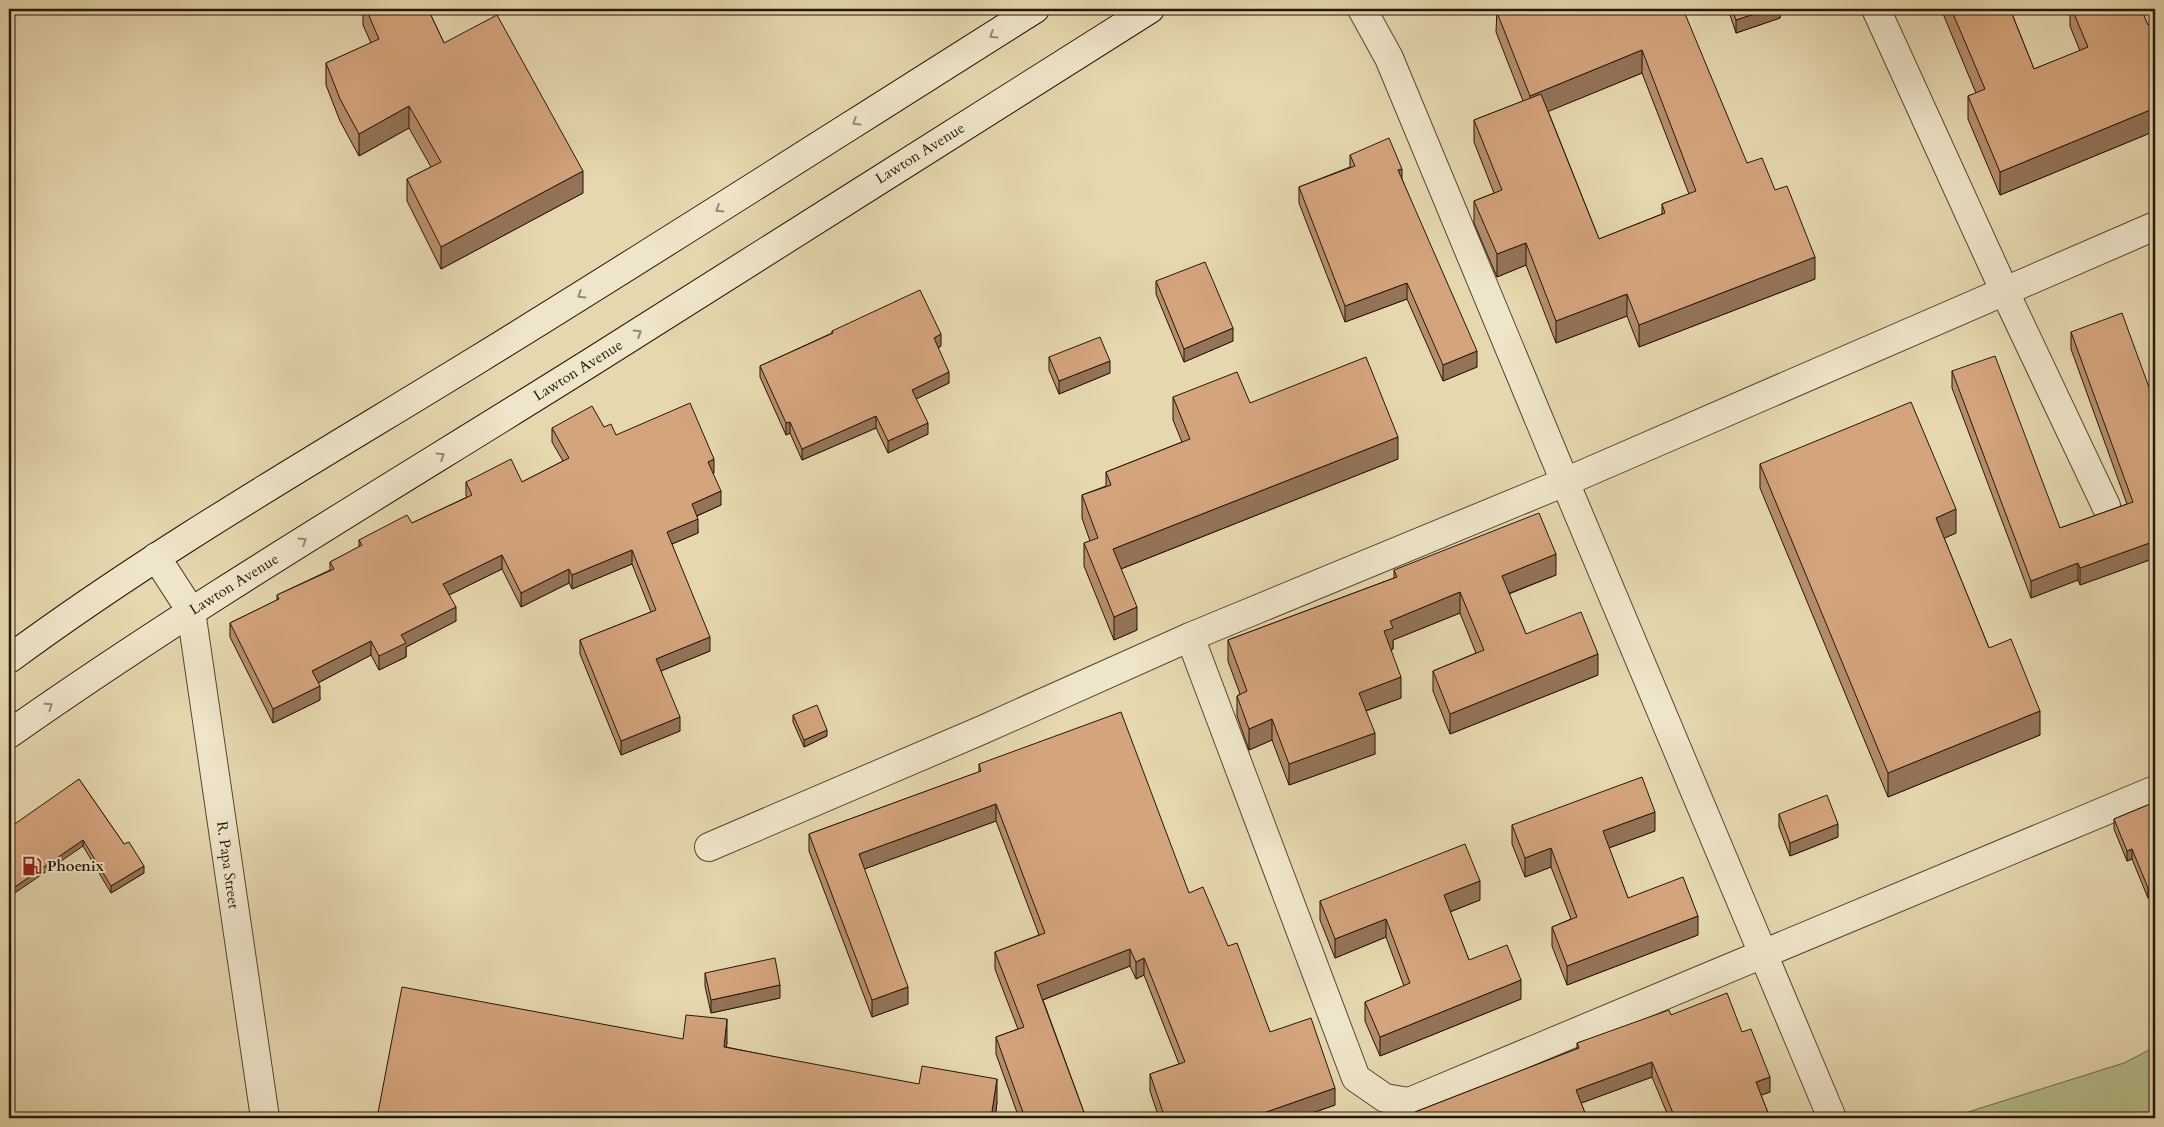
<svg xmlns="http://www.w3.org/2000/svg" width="2164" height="1127" font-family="Cardo,serif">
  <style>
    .green { fill: #b4be8b; stroke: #6c6a4a }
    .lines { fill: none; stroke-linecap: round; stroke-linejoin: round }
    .street-casing { stroke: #554732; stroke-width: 30 }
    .secondary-casing { stroke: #251709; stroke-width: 30 }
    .street { stroke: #efe5ca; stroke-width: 28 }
    .secondary { stroke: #efe5ca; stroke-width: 28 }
    .wall { fill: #b68d6c; stroke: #251709; fill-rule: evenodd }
    .shaded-wall { fill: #947358; stroke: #251709 }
    .building { fill: #d4a47d; stroke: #251709 }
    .oneway { stroke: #948873 }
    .labels { text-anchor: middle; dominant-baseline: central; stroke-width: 4; stroke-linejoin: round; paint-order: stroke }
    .street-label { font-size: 15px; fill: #251709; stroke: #efe5ca }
    .poi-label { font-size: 15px; font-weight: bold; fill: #251709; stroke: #efe5ca; text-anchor: start }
  </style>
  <rect width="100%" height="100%" fill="#e6d7ae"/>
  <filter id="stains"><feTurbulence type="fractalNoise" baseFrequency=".004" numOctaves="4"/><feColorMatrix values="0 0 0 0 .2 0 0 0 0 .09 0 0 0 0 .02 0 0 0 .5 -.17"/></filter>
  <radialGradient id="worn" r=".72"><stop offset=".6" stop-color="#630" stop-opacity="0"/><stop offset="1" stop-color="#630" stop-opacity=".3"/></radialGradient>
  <path class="green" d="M2155 1047V1118H1949L2124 1063Z"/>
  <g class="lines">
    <defs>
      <g id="street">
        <path d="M1362 9 1389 58 1565 482 1832 1118"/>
        <path d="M1876 9 2004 290 2106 506"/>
        <path d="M156 557 191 611 265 1118"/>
        <path d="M1190 637 1356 1078 1385 1098 1409 1102 2155 790"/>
        <path d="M709 847 982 730 1190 637 1565 482 2155 226"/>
      </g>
      <g id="secondary">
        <path d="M9 659C158 549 319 457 477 360 664 245 849 126 1035 9"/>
        <path d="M9 734C198 601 397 484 593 361 779 244 964 126 1150 9"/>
      </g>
    </defs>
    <use href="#street" class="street-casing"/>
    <use href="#secondary" class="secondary-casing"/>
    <use href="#street" class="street"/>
    <use href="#secondary" class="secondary"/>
  </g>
  <g class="wall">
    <path d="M363 9H428L444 43 583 193 441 269 407 201V179L431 167 409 128 359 156 340 121 326 85V63L371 43 363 25Z"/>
    <path d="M1497 9H1654L1657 14 1747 163 1775 190 1815 279 1639 347 1627 316 1556 343 1526 265 1497 277 1474 223V201L1494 193 1474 142V120L1523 101 1496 32ZM1642 73 1689 194 1662 204V214L1599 239 1548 111Z"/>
    <path d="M1728 9H1780V18L1736 33Z"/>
    <path d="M1941 9H2010L2034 69 2080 51 2070 26V9H2141L2148 25 2155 22V131L2000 195 1968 119V96L1976 93Z"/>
    <path d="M1350 155 1402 179 1477 367 1443 381 1407 299 1345 322 1299 203V187L1350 167Z"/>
    <path d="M1156 281 1233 341 1184 362 1156 294Z"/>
    <path d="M832 331 941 346 938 348 949 383 916 399 928 434 888 453 876 428 802 460 790 433 786 435 760 377V366L832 333Z"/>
    <path d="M2071 332 2155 404V558L2080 585 2078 580 2031 598 1952 388V371L2060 528 2127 504 2071 349Z"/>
    <path d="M1049 357 1110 373 1059 394 1049 370Z"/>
    <path d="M1173 397 1250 403 1398 459 1121 569 1137 630 1114 640 1084 566V543L1090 541 1082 518V495L1106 486V472L1182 442 1173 420Z"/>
    <path d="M604 427 616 435 714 473 713 474 721 505 697 516 698 533 672 544 710 651 661 671 680 731 621 755 580 654V640L651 612 632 564 572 589 569 583 521 607 502 569 449 595 456 621 406 647V657L379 670 371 655 318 683 320 700 273 723 230 637V623L277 600V595L330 570V562L359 547V540L412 523 467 497 466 496V482H522L563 461 552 442V428Z"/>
    <path d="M1760 464 1956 533 1944 538 1989 648 2040 735 1888 797 1760 488Z"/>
    <path d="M1394 570 1556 575 1509 594 1526 634 1598 675 1450 734 1433 691V671L1476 653 1460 613 1393 640V649L1391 650 1401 698 1366 711 1375 754 1289 785 1272 740 1249 750 1237 716V696L1240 694 1228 661V640L1394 578Z"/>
    <path d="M793 715 827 736 804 747 793 722Z"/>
    <path d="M979 764 1189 893 1228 946 1270 1032 1335 1105 1298 1118H1159L1150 1091V1074L1179 1064 1144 975 1136 979 1130 966 1043 1000 1086 1118H1019L996 1054V1037L1018 1029 995 969V952L1039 935 996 821 864 869 908 1004 872 1017 809 851V834L979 772Z"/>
    <path d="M79 779 144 873 111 893 83 846Z"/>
    <path d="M2155 802V894L2148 898 2132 859 2127 861 2114 829V819Z"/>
    <path d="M1779 814 1838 837 1790 856 1779 827Z"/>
    <path d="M1512 825 1655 831 1609 848 1628 898 1698 935 1567 985 1552 946V927L1571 919 1551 867 1525 877 1512 844Z"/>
    <path d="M1480 900 1450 912 1469 960 1521 999 1380 1056 1365 1021V1002L1404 986 1386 937 1335 958 1320 920V901Z"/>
    <path d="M705 973 780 998 711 1013 705 986Z"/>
    <path d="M1671 1015 1742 1032 1770 1092 1761 1095 1770 1118H1669L1652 1077 1581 1103 1587 1118H1415V1112L1577 1049V1043Z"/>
    <path d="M727 1042 726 1047 997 1102 995 1118H377Z"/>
  </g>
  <g class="shaded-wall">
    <path d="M1769 9H1780V18L1736 33V20Z"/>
    <path d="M1642 50V73L1530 119V96Z"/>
    <path d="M409 106V128L359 156V134Z"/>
    <path d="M2155 108V131L2000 195V172Z"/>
    <path d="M1402 169V185L1398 170Z"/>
    <path d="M583 171V193L441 269V247Z"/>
    <path d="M1526 243V265L1497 277V254Z"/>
    <path d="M1815 257V279L1639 347V325Z"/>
    <path d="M1407 283V299L1345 322V306Z"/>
    <path d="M1627 294V316L1556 343V321Z"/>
    <path d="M1233 328V341L1184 362V349Z"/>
    <path d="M941 334V346L934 350V338Z"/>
    <path d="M1477 351V367L1443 381V365Z"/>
    <path d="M1110 361V373L1059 394V381Z"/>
    <path d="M949 372V383L912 401V390Z"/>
    <path d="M876 416V428L802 460V449Z"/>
    <path d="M790 422V433L786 435V423Z"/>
    <path d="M928 423V434L888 453V441Z"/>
    <path d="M1398 437V459L1113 572V549Z"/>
    <path d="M714 459V473L708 476V462Z"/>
    <path d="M721 491V505L692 518V504Z"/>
    <path d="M1956 509V533L1936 542V518Z"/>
    <path d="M698 519V533L667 546V532Z"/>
    <path d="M2155 541V558L2080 585V568Z"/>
    <path d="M632 550V564L572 589V575Z"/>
    <path d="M1556 554V575L1502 596V576Z"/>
    <path d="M502 555V569L443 598V584Z"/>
    <path d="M2078 563V580L2031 598V581Z"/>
    <path d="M569 569V583L521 607V593Z"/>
    <path d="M1460 592V613L1393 640V649L1384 652V631L1390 621Z"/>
    <path d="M456 607V621L406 647V657L379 670V656L401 635Z"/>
    <path d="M1137 607V630L1114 640V617Z"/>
    <path d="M710 637V651L656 673V659Z"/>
    <path d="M371 641V655L312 686V671Z"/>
    <path d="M1598 654V675L1450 734V714Z"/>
    <path d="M1401 677V698L1359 713V693Z"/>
    <path d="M320 686V700L273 723V709Z"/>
    <path d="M2040 711V735L1888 797V773Z"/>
    <path d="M680 717V731L621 755V741Z"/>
    <path d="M1272 719V740L1249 750V729Z"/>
    <path d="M827 730V736L804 747V740Z"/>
    <path d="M1375 733V754L1289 785V764Z"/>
    <path d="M996 804V821L859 871V854Z"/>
    <path d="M1655 812V831L1603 850V831Z"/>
    <path d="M1838 824V837L1790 856V843Z"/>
    <path d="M83 840V846L9 897V891Z"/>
    <path d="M1551 848V867L1525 877V858Z"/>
    <path d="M2132 849V859L2127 861V851Z"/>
    <path d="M144 866V873L111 893V886Z"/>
    <path d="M1480 881V900L1444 914V895Z"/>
    <path d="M2155 885V894L2148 898V888Z"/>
    <path d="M1698 916V935L1567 985V966Z"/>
    <path d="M1386 919V937L1335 958V939Z"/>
    <path d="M1130 949V966L1037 1002V985Z"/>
    <path d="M1144 958V975L1136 979V962Z"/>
    <path d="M1521 980V999L1380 1056V1037Z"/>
    <path d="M780 985V998L711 1013V1000Z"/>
    <path d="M908 987V1004L872 1017V1000Z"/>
    <path d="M727 1019V1042L724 1070V1047Z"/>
    <path d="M1652 1062V1077L1576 1105V1090Z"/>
    <path d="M1770 1077V1092L1756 1097V1082Z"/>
    <path d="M997 1079V1102L995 1118H991Z"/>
    <path d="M1335 1088V1105L1298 1118H1249Z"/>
  </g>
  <g class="building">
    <path d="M366 9H428L444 43 497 15 583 171 441 247 407 179 441 162 409 106 359 134 340 99 326 63 379 39Z"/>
    <path d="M1499 9H1654L1657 14 1670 9H1683L1747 163 1762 158 1775 190 1787 186 1815 257 1639 325 1627 294 1556 321 1526 243 1497 254 1474 201 1502 190 1474 120 1541 94 1599 239 1665 213 1662 204 1696 191 1642 50 1530 96 1496 10Z"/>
    <path d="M1732 9H1769L1736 20Z"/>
    <path d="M1951 9H2010L2034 69 2088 47 2072 9H2141L2148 25 2155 22V108L2000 172 1968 96 1985 89Z"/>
    <path d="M1389 138 1402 169 1398 170 1477 351 1443 365 1407 283 1345 306 1299 187 1355 166 1350 155Z"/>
    <path d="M1205 262 1233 328 1184 349 1156 281Z"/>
    <path d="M920 290 941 334 934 338 949 372 912 390 928 423 888 441 876 416 802 449 790 422 786 423 760 366 833 333 832 331Z"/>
    <path d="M2122 313 2155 404V541L2080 568 2078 563 2031 581 1952 371 1995 356 2060 528 2133 502 2071 332Z"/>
    <path d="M1100 337 1110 361 1059 381 1049 357Z"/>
    <path d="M1366 357 1398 437 1113 549 1137 607 1114 617 1084 543 1098 538 1082 495 1111 485 1106 472 1190 439 1173 397 1237 372 1250 403Z"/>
    <path d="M1911 402 1956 509 1936 518 1989 648 2011 639 2040 711 1888 773 1760 464Z"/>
    <path d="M690 403 714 459 708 462 721 491 692 504 698 519 667 532 710 637 656 659 680 717 621 741 580 640 656 610 632 550 572 575 569 569 521 593 502 555 443 584 456 607 401 635 406 643 379 656 371 641 312 671 320 686 273 709 230 623 279 599 277 595 334 569 330 562 362 545 359 540 407 515 412 523 472 495 466 482 511 459 522 482 569 458 552 428 592 406 604 427 611 424 616 435Z"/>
    <path d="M1539 513 1556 554 1502 576 1526 634 1581 612 1598 654 1450 714 1433 671 1484 650 1460 592 1390 621 1393 628 1384 631 1401 677 1359 693 1375 733 1289 764 1272 719 1249 729 1237 696 1247 691 1228 640 1397 577 1394 570Z"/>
    <path d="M817 705 827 730 804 740 793 715Z"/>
    <path d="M1121 712 1189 893 1203 887 1228 946 1237 943 1270 1032 1311 1018 1335 1088 1249 1118H1165L1150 1074 1185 1062 1144 958 1136 962 1130 949 1037 985 1086 1118H1025L996 1037 1024 1027 995 952 1045 933 996 804 859 854 908 987 872 1000 809 834 981 771 979 764Z"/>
    <path d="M1642 777 1655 812 1603 831 1628 898 1683 877 1698 916 1567 966 1552 927 1577 917 1551 848 1525 858 1512 825Z"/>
    <path d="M79 779 124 844 129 842 144 866 111 886 83 840 9 891V828Z"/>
    <path d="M1827 795 1838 824 1790 843 1779 814Z"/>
    <path d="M2155 802V885L2148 888 2132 849 2127 851 2114 819Z"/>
    <path d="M1465 844 1480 881 1444 895 1469 960 1507 945 1521 980 1380 1037 1365 1002 1410 983 1386 919 1335 939 1320 901Z"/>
    <path d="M775 958 780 985 711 1000 705 973Z"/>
    <path d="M402 987 683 1039 686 1015 727 1019 724 1047 919 1084 922 1066 997 1079 991 1118H921L908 1116V1118H377Z"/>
    <path d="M1727 993 1742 1032 1751 1029 1770 1077 1756 1082 1770 1118H1675L1652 1062 1576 1090 1587 1118H1417L1415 1112 1579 1048 1577 1043 1669 1010 1671 1015Z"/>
  </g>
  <defs><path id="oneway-chevron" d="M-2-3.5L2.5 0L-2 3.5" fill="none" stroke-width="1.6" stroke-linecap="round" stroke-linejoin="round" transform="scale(1.25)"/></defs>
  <g class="oneway">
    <use href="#oneway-chevron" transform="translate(993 35) rotate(148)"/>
    <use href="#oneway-chevron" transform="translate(856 122) rotate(148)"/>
    <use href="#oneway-chevron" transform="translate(719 209) rotate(148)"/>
    <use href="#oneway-chevron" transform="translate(581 295) rotate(148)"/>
    <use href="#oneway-chevron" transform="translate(638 333) rotate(-32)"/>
    <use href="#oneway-chevron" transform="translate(441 456) rotate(-32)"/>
    <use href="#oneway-chevron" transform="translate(303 541) rotate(-32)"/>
    <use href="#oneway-chevron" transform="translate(49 706) rotate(-35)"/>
  </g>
  <defs>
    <symbol id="fuel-bare" viewBox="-9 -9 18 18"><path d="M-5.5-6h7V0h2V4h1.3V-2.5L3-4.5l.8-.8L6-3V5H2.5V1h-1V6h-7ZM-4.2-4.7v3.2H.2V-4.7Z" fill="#8f2418" stroke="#efe5ca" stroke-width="2.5" paint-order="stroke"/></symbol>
  </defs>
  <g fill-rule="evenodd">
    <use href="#fuel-bare" x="18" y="852" width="28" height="28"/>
  </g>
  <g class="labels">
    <g class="street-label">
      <text transform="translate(920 153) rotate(-32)">Lawton Avenue</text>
      <text transform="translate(578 370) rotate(-32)">Lawton Avenue</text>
      <text transform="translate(234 584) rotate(-32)">Lawton Avenue</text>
      <text transform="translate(228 865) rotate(82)">R. Papa Street</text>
    </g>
    <g class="poi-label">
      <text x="47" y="866">Phoenix</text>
    </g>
  </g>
  <rect width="2164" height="1127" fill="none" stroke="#e6d7ae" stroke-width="30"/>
  <rect x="10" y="10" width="2144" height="1107" fill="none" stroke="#251709" stroke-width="2.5"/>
  <rect x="15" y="15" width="2134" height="1097" fill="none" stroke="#251709"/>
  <rect width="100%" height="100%" filter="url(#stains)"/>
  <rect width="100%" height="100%" fill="url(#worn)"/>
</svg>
